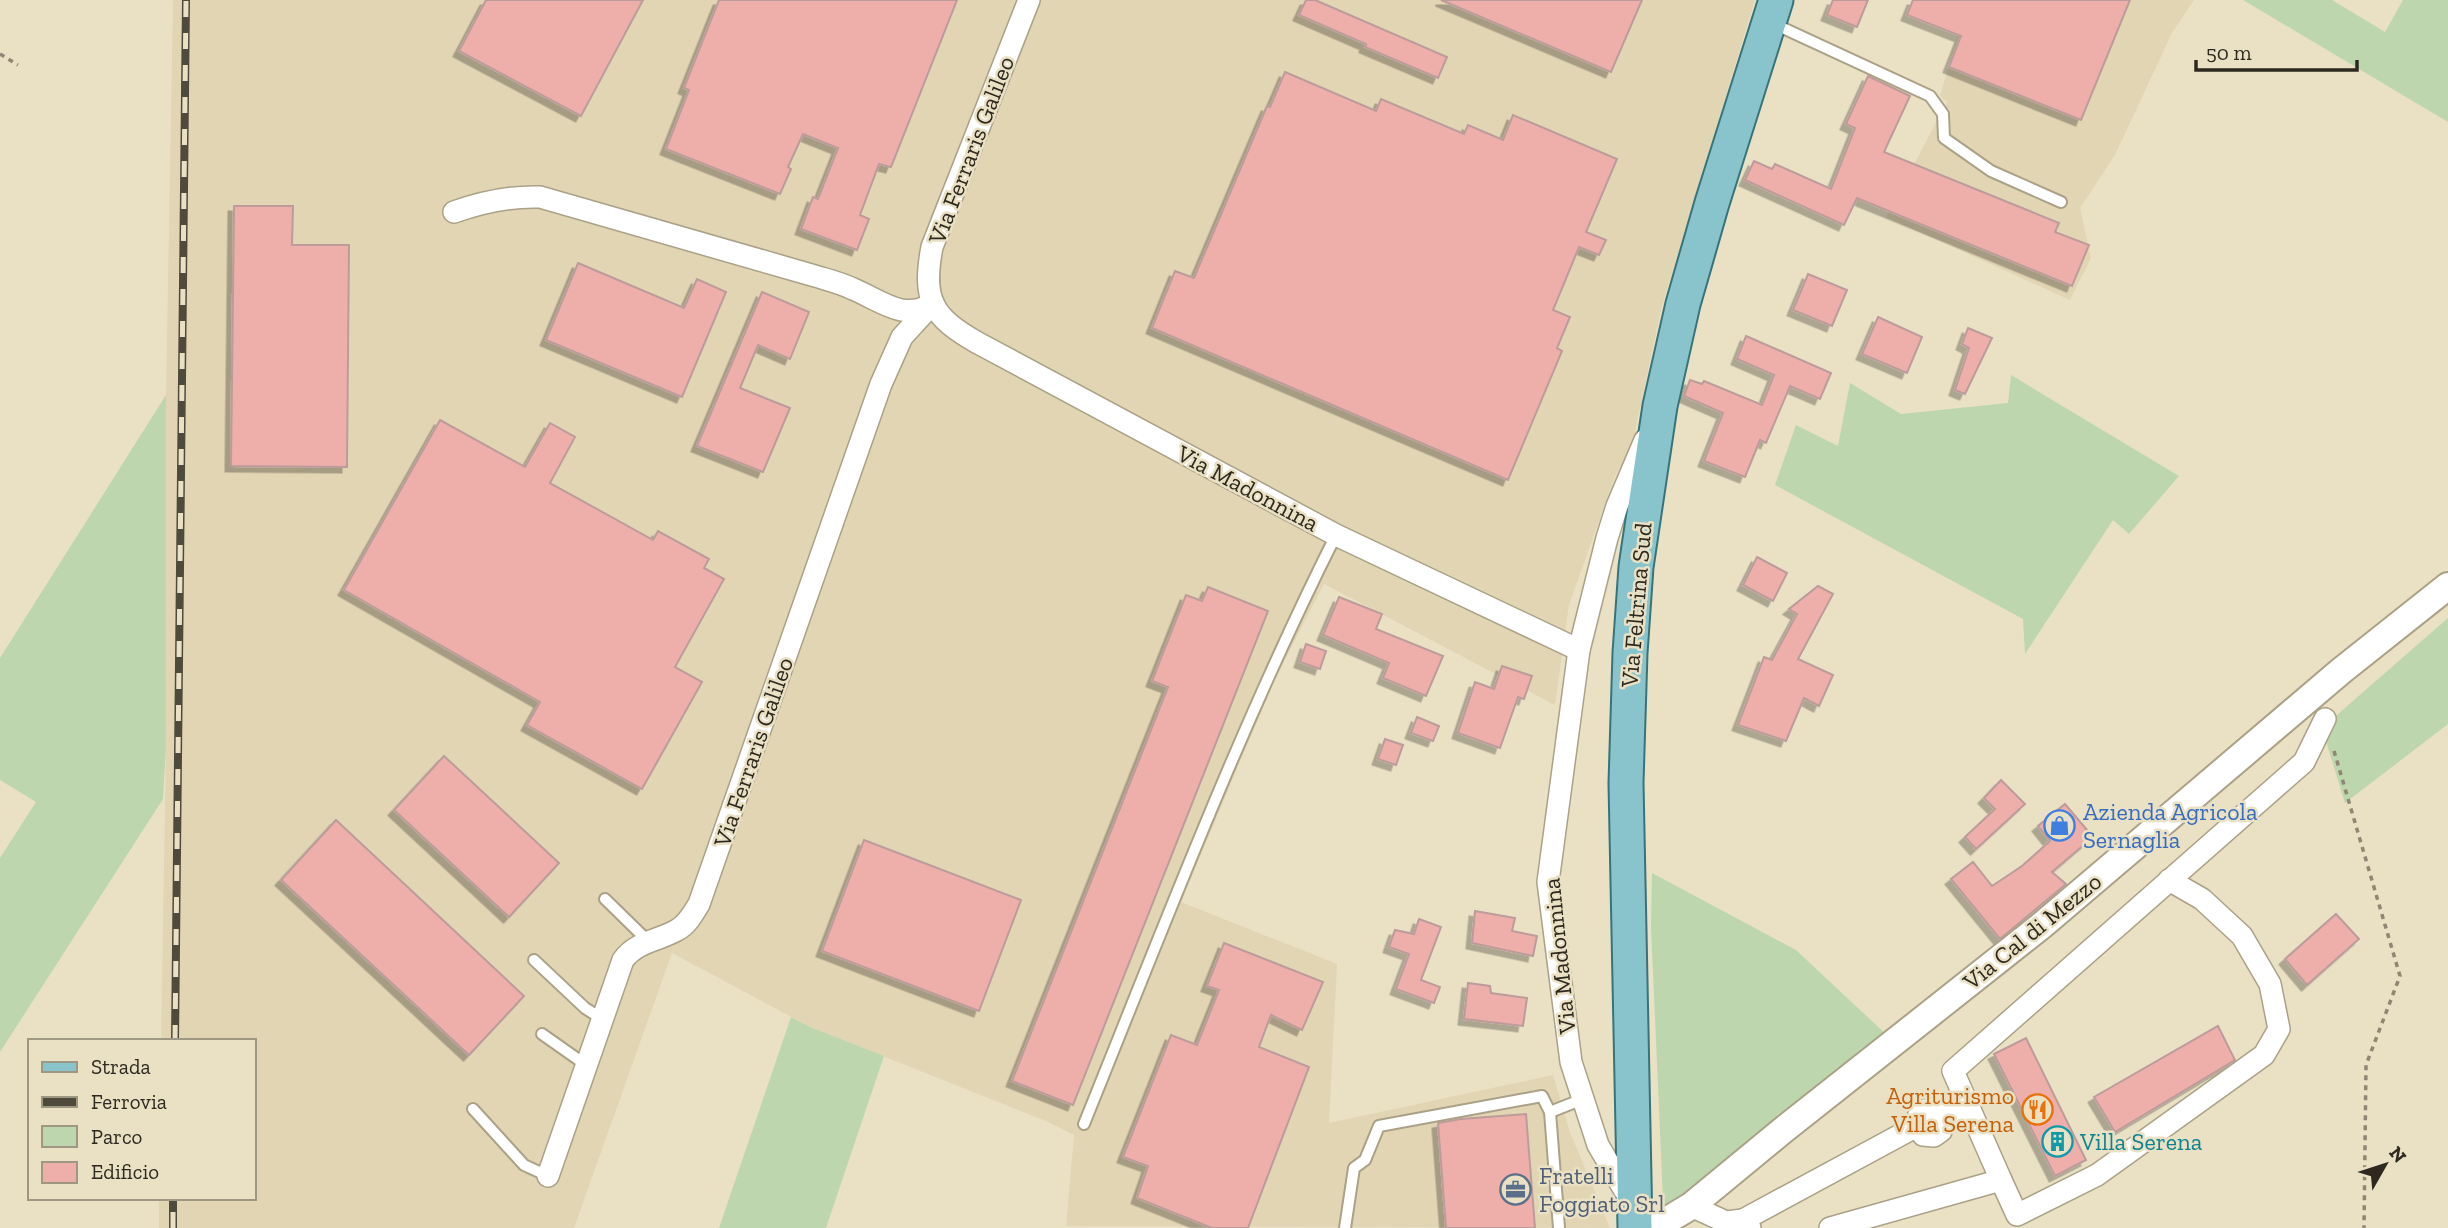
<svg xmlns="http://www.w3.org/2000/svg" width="2448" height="1228" font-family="'Zilla Slab',serif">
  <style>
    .built { fill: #e2d5b4 }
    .green { fill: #bdd6ae }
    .building { fill: #eeaeaa; stroke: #bc9c9a; stroke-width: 2; filter: url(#shadow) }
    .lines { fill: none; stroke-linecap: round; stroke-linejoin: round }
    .service-casing { stroke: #aaa187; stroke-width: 14 }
    .minor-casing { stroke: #aaa187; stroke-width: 24 }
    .tertiary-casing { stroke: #aaa187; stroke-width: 30 }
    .primary-casing { stroke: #36747a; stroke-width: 37 }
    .path { stroke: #8d8773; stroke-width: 3.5; stroke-dasharray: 5 5; stroke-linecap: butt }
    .service { stroke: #fff; stroke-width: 10 }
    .minor { stroke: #fff; stroke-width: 21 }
    .tertiary { stroke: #fff; stroke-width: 26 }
    .primary { stroke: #89c4cd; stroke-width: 33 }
    .rail-casing { stroke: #4f4b3c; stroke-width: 8 }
    .rail { stroke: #eae1c5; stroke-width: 5; stroke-dasharray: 16; stroke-linecap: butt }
    .labels { text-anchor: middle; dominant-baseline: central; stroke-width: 5; stroke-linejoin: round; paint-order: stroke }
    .street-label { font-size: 24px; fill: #2d291e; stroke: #eae1c5 }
    .shop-label { font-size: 24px; fill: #366cbe; stroke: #eae1c5; text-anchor: start }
    .food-label { font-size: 24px; fill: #c56008; stroke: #eae1c5; text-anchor: end }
    .culture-label { font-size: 24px; fill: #0d838f; stroke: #eae1c5; text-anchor: start }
    .service-label { font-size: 24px; fill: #4e5e75; stroke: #eae1c5; text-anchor: start }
  </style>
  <defs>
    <filter id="shadow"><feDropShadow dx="-5.5" dy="5.5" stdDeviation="0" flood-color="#0004"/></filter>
  </defs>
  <rect width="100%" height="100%" fill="#eae1c5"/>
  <g class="built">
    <path d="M173 0H1755L1662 306 1632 446 1615 476 1569 605 1555 705 1324 584 1275 679 1181 902 1337 964 1329 1123 1553 1075 1570 1132 1610 1228 1066 1226 1074 1135 1048 1122 810 1027 672 953 574 1228H159V1198H254V1041H161L166 746V395Z"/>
    <path d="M1968 0H2194L2172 33 2115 155 2080 208 2091 258 2070 300 1886 217 1947 102 1940 96Z"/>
  </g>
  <g class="green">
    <path d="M2243 0H2332L2385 32 2403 0H2448V122Z"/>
    <path d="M2011 375 2179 476 2129 534 2113 520 2025 654 2023 619 1775 485 1796 425 1838 446 1850 383 1901 414 2008 403Z"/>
    <path d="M166 395V746L163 799 0 1052V858L36 802 0 780V658Z"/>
    <path d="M2448 618V724L2345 803 2322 728Z"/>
    <path d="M1652 873 1796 950 1890 1038 1664 1223 1651 927Z"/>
    <path d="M791 1017 810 1027 884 1056 826 1228H719Z"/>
  </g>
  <g class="building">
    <path d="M486 0H643L581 116 459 51Z"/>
    <path d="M719 0H957L891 167 879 164 860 215 869 219 857 250 801 229 813 197 818 199 838 148 803 134 788 167 791 169 780 194 666 149 689 90 684 88Z"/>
    <path d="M1306 0H1315L1447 57 1438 78 1365 47 1366 44 1299 15Z"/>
    <path d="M1441 0H1642L1611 72Z"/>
    <path d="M1833 0H1868L1857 27 1827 15Z"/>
    <path d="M1913 0H2130L2081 120 1949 67 1961 36 1907 15Z"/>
    <path d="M1285 72 1376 111 1381 99 1464 134 1468 125 1503 140 1513 115 1617 159 1586 232 1606 240 1599 255 1579 247 1553 310 1570 317 1557 348 1562 351 1508 480 1152 328 1175 271 1194 278 1267 106 1270 107Z"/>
    <path d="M1868 76 1910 96 1884 152 2059 223 2055 232 2089 245 2072 286 1857 198 1844 225 1745 180 1754 161 1772 169 1775 164 1831 189 1855 128 1846 124Z"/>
    <path d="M234 206H293L292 245H349L347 467 231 466Z"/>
    <path d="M578 263 684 308 697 279 726 292 682 397 546 340Z"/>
    <path d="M1808 274 1847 290 1832 326 1793 310Z"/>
    <path d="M762 292 809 312 790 359 758 345 740 388 790 408 763 472 697 446Z"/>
    <path d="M1878 317 1922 337 1907 373 1862 354Z"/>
    <path d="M1968 328 1992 338 1965 394 1955 390 1969 348 1962 344Z"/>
    <path d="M1746 336 1831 373 1820 399 1790 386 1766 443 1760 440 1745 477 1704 461 1723 413 1684 396 1690 380 1702 384 1704 381 1762 405 1774 375 1737 359Z"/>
    <path d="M440 420 525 467 550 423 575 437 550 483 653 540 658 531 709 559 704 568 724 579 675 667 702 682 642 789 527 725 540 702 344 590Z"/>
    <path d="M1757 557 1787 573 1773 601 1743 585Z"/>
    <path d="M1818 586 1833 594 1798 659 1833 675 1819 706 1804 698 1786 741 1738 725 1764 657 1772 660 1797 614 1789 609Z"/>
    <path d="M1208 587 1268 611 1073 1105 1012 1081 1168 687 1152 681 1186 595 1202 601Z"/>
    <path d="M1339 597 1382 614 1376 629 1443 656 1426 696 1383 678 1389 663 1323 635Z"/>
    <path d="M1306 644 1326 651 1320 669 1300 662Z"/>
    <path d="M1502 666 1532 676 1524 699 1518 697 1500 748 1458 733 1475 682 1494 689Z"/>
    <path d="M1417 717 1439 726 1433 741 1411 733Z"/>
    <path d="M1385 739 1403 745 1396 765 1378 759Z"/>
    <path d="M444 756 559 863 509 917 394 810Z"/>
    <path d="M2001 780 2025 804 1976 849 1965 837 1995 809 1984 798Z"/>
    <path d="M2065 804 2093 837 2052 872 2066 884 2000 939 1951 879 1973 862 1992 886 2022 866 2050 841 2038 826Z"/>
    <path d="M336 820 524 996 469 1055 281 880Z"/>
    <path d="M864 840 1021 900 979 1011 822 951Z"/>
    <path d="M1475 911 1515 918 1512 931 1537 936 1533 956 1472 943Z"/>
    <path d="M2336 914 2359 939 2307 985 2285 959Z"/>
    <path d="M1419 919 1441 927 1421 980 1440 987 1434 1003 1396 989 1409 954 1389 947 1395 930 1414 934Z"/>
    <path d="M1224 943 1323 982 1302 1030 1271 1015 1259 1047 1309 1067 1248 1228H1212L1137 1198 1148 1166 1123 1157 1171 1035 1197 1045 1219 990 1207 986Z"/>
    <path d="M1468 983 1490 986 1491 993 1527 998 1523 1026 1464 1019Z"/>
    <path d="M2218 1026 2235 1060 2115 1132 2094 1097Z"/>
    <path d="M2026 1038 2086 1160 2055 1176 1994 1054Z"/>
    <path d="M1526 1114 1535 1228H1446L1438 1123 1461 1119Z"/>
  </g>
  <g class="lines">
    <defs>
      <g id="service">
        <path d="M1772 23 1930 96 1943 114 1944 138 1991 171 2061 202"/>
        <path d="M605 899 648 941"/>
        <path d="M534 960 585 1008 602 1019"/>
        <path d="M542 1034 586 1065"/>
        <path d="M473 1109 524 1165 548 1176"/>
        <path d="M1550 1112 1583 1099"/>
        <path d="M1084 1124C1164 926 1240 726 1336 535"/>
        <path d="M1345 1228 1354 1168 1365 1160 1379 1126 1542 1096 1550 1112 1559 1228"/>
      </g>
      <g id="minor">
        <path d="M1029 0 932 247C922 300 932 317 978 343L1336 535 1579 650"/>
        <path d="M454 212C482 202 510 196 540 197L815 276C828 280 841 283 853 289 878 299 904 322 931 304"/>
        <path d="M1943 1120C1940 1112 1934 1108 1925 1110L1918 1117 1917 1126 1923 1135 1934 1136 1941 1131 1943 1120 1967 1103"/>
        <path d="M548 1176 623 960C637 941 658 941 677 930 687 925 693 914 699 904L881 384 902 337 933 303"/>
        <path d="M2001 1180 2017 1215 2097 1175 2264 1055 2279 1029 2270 984 2242 936 2202 899 2169 880"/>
        <path d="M1632 1203 1598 1145 1571 1062 1548 882 1579 650 1607 538 1617 506 1645 440"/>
        <path d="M1691 1206 1726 1222 1743 1220 1750 1228"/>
        <path d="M1743 1220 1917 1126"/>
        <path d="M1830 1228 2001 1180 1953 1071 2304 762 2325 719"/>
      </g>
      <path id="tertiary" d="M1635 1224H1661L1691 1206 1782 1131 2041 926 2341 671 2448 586"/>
      <path id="primary" d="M1635 1228 1626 783 1630 653 1636 567 1660 406 1683 304 1712 203 1776 0"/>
    </defs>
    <use href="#service" class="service-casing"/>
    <use href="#minor" class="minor-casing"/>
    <use href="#tertiary" class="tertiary-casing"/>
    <use href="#primary" class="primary-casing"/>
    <g class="path">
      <path d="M0 54 18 65"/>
      <path d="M2334 751 2400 976 2366 1065 2364 1228"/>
    </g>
    <use href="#service" class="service"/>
    <use href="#minor" class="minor"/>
    <use href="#tertiary" class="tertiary"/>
    <use href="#primary" class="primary"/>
    <defs>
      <g id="rail">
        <path d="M175 1041 186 0"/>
        <path d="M173 1228V1198"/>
      </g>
    </defs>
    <use href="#rail" class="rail-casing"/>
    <use href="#rail" class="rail"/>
  </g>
  <defs>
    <symbol id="shop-ring" viewBox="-11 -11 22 22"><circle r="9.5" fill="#eae1c5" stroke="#3f7fe0" stroke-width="1.5"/><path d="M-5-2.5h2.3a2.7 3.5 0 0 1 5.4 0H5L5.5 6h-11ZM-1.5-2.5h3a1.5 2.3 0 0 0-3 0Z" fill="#3f7fe0"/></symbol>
    <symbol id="restaurant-ring" viewBox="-11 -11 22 22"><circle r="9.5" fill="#eae1c5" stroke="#e8710a" stroke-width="1.5"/><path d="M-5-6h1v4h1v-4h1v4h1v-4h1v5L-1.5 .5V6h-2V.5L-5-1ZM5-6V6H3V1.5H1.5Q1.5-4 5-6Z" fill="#e8710a"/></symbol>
    <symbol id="building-ring" viewBox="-11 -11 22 22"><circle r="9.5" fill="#eae1c5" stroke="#0f9aa8" stroke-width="1.5"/><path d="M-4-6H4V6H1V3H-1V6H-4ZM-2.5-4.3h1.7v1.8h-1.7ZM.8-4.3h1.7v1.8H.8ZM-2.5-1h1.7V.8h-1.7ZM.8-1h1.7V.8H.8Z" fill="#0f9aa8"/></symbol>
    <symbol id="office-ring" viewBox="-11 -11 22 22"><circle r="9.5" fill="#eae1c5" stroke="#5c6f8a" stroke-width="1.5"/><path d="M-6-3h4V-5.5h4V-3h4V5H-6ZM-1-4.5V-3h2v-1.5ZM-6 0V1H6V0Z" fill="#5c6f8a"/></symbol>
  </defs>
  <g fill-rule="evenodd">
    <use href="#shop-ring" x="2042" y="808" width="35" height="35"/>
    <use href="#restaurant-ring" x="2020" y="1092" width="35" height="35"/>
    <use href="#building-ring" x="2040" y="1124" width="35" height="35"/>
    <use href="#office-ring" x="1498" y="1172" width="35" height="35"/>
  </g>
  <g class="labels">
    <g class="street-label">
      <text transform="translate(971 150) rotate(-69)">Via Ferraris Galileo</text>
      <text transform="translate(1248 488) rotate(28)">Via Madonnina</text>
      <text transform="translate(1636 605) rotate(-85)">Via Feltrina Sud</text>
      <text transform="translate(753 752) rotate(-71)">Via Ferraris Galileo</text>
      <text transform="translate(2032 931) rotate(-39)">Via Cal di Mezzo</text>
      <text transform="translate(1559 956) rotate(-96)">Via Madonnina</text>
    </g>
    <g class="shop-label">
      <text x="2083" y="811">Azienda Agricola<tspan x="2083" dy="28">Sernaglia</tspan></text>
    </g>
    <g class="food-label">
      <text x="2014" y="1095">Agriturismo<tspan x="2014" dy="28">Villa Serena</tspan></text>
    </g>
    <g class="culture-label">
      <text x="2080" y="1141">Villa Serena</text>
    </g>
    <g class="service-label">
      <text x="1539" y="1175">Fratelli<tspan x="1539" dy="28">Foggiato Srl</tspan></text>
    </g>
  </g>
  <rect x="28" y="1039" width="228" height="161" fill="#eae1c5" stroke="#9e9782" stroke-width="2"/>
  <rect x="42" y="1062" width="35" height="10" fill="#89c4cd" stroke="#9e9782" stroke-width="2"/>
  <text x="91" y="1074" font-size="21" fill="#2d291e">Strada</text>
  <rect x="42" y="1097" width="35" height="10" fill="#4f4b3c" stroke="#9e9782" stroke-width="2"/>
  <text x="91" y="1109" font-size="21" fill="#2d291e">Ferrovia</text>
  <rect x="42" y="1126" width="35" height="21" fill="#bdd6ae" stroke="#9e9782" stroke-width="2"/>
  <text x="91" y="1144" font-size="21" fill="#2d291e">Parco</text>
  <rect x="42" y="1162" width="35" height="21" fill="#eeaeaa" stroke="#9e9782" stroke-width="2"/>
  <text x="91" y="1179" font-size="21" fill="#2d291e">Edificio</text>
  <g transform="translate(2385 1165) rotate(51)" stroke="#eae1c5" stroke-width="5" paint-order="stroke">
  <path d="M0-5L12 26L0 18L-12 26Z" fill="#2d291e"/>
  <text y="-10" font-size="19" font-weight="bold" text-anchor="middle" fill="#2d291e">N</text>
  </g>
  <path d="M2196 60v10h161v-10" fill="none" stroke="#2d291e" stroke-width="3.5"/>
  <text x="2206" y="60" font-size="21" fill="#2d291e" stroke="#eae1c5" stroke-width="5" paint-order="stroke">50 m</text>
</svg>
